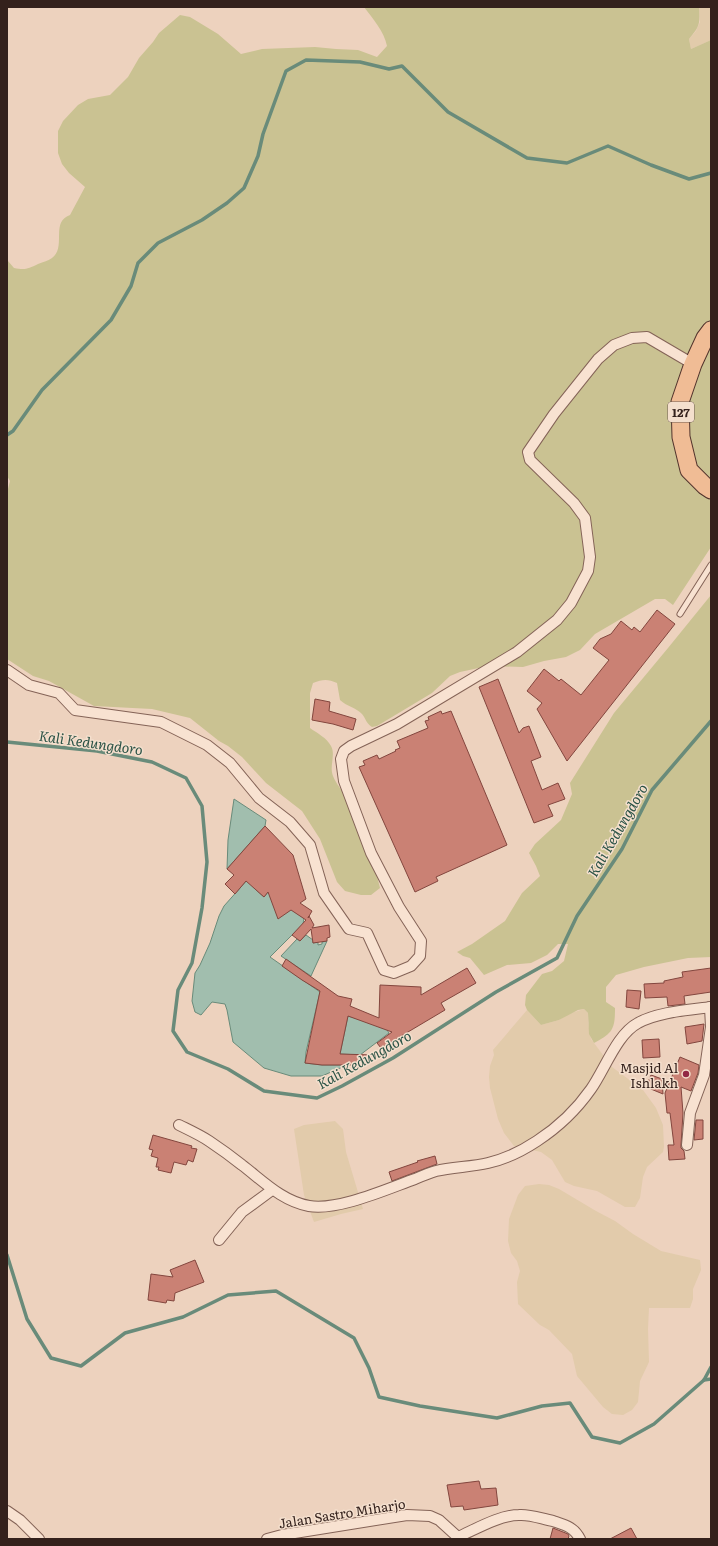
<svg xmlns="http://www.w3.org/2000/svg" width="718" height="1546" font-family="Literata,serif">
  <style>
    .farmland { fill: #e2cbab }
    .green { fill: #cac292 }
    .water { fill: #a1beae; stroke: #698b7a }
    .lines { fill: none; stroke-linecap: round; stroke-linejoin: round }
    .stream { stroke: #698b7a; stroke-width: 3.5 }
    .building { fill: #ca8174; stroke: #83463e }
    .lane-casing { stroke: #846357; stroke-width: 7 }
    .street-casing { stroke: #846357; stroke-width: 12 }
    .primary-casing { stroke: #52332c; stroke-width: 19 }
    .lane { stroke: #f8e2d1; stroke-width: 5 }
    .street { stroke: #f8e2d1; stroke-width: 10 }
    .primary { stroke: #f0bc95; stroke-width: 17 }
    .poi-dot { fill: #922845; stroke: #f4dfcd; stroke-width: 1.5 }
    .labels { text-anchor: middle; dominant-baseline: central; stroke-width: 3; stroke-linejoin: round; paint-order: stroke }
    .shield { fill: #f4dfcd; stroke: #6e5a51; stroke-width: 1 }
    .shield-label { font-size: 12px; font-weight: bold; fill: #34211c }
    .poi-label { font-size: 13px; fill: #34211c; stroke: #f4dfcd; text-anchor: end }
    .street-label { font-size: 13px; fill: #34211c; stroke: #f4dfcd }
    .water-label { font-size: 14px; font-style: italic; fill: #2b5346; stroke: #f4dfcd }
  </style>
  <rect width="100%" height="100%" fill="#edd2be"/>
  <g class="farmland">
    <path d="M699 7H711V40L691 49 689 39 696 31 700 22Z"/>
    <path d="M584 1009 588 1013V1023L591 1039 612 1067 643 1090 656 1108 663 1125 664 1147 663 1152 647 1167 643 1177 640 1198 635 1207H625L597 1191 574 1186 565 1182 552 1160 541 1152 514 1146 504 1133 498 1119 490 1088 489 1077 490 1066 494 1055 493 1050 527 1010 541 1025 559 1020 568 1014Z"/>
    <path d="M335 1121 343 1129 346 1152 363 1209 341 1214 314 1222 304 1195 294 1129 304 1125Z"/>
    <path d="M539 1184 549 1185 559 1189 596 1211 615 1221 633 1234 661 1251 700 1260 701 1270 693 1289V1299L690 1308H649L648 1329 649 1362 640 1381 638 1402 632 1410 623 1415 612 1414 603 1407 577 1376 572 1354 549 1330 540 1325 518 1304 517 1282 520 1271 517 1261 511 1253 508 1241 509 1219 518 1195 525 1186Z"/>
  </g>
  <g class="green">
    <path d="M364 7H699C700 24 700 26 689 39L691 49 711 40V547L673 605 665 599H655L595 634 580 650 566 657 544 661 523 667 488 666 460 672 450 676 432 693 377 726 372 727C366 723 366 719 362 714 357 708 346 706 340 700L337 683C328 679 323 679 313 683L310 693V728C317 733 327 738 331 746 336 755 329 766 333 776 336 784 343 791 347 799 362 827 373 858 380 888L371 895H361L345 891 337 882 320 839 302 811 266 783 242 757 228 746 219 741 190 718 152 709 94 706 49 681 33 676 7 659V493L10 481 7 476V257L8 261 14 268C25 270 28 269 38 264 42 262 48 261 52 258 67 247 50 222 70 215L85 187 69 173 62 164 58 153V131L63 121 78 105 88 99 110 95 128 77 139 58 153 42 159 33 180 15 190 17 218 34 241 54 262 49 315 47 336 49 358 50 377 57 387 46C384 31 373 19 364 7Z"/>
    <path d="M711 595V957L688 958 644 967 616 975 606 987V1002L615 1008C615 1029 613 1033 594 1043L589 1034 588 1013 584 1009 578 1010 559 1020 541 1025 527 1010 525 1005 526 995 542 974 552 971 564 961 568 944H558L547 955 531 963 507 965 484 975 470 958 463 956 457 952 472 944 505 921 522 893 540 876 536 866 529 853 535 844 561 820 572 794 570 783 614 713 668 648Z"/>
  </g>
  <g class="water">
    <path d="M234 799 266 820 265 826 227 869 228 840Z"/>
    <path d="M256 870 263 882 256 890 264 897 268 892 304 918 303 924 270 957 320 992 306 1052 305 1063 322 1065H347L322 1076H291L264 1068 233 1042 227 1010 225 1004 212 1002 201 1015 195 1012 192 1001 195 973 200 965 210 943 219 916 224 906Z"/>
    <path d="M306 935 313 940V943L318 942V945L322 944V942L327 941 311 976 281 956 297 939 300 941Z"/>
    <path d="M348 1016 385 1027 389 1033 360 1055 340 1054Z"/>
  </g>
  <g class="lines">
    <g class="stream">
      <path d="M7 435 13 431 42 390 111 320 131 286 138 263 158 243 202 220 227 203 244 188 258 156 263 134 286 71 306 60 360 62 389 69 402 66 448 112 527 158 567 163 608 146 651 165 689 179 711 173"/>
      <path d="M7 742 97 751 152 762 186 778 202 806 207 862 202 908 192 963 178 990 173 1031 187 1052 228 1069 264 1091 317 1098 342 1086 393 1058 496 992 557 958 577 916 622 849 652 790 711 721"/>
      <path d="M7 1255 27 1319 51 1358 81 1366 125 1333 183 1317 228 1295 276 1291 354 1338 369 1368 379 1397 420 1406 497 1418 542 1406 570 1403 592 1437 620 1443 654 1424 704 1380 711 1367"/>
      <path d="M704 1380 711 1379"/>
    </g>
  </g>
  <g class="building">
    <path d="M657 610 675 624 567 761 537 709 542 703 527 691 544 669 559 681 561 679 581 695 609 660 593 648 600 639 611 634 621 621 632 630 634 627 640 632Z"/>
    <path d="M498 679 519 733 523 728 529 726 541 757 531 761 542 790 558 783 565 799 548 805 553 816 534 823 479 687Z"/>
    <path d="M315 699 330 702 329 711 356 719 353 730 333 724 312 720Z"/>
    <path d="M441 711 442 714 451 711 507 845 436 877 438 881 415 892 359 767 365 765 363 761 377 755 379 759 396 751 395 750 400 748 397 741 428 728 425 721 429 720 428 717Z"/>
    <path d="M265 826 293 855 306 899 300 903 312 911 308 918 309 916 314 925 312 928 329 925 330 937 327 938V941L313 943 311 929 300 941 292 935 306 920 291 910 278 919 268 892 264 897 246 881 235 894 225 884 234 875 227 869Z"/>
    <path d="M286 959 338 996 352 999 350 1006 379 1018 380 985 421 987V995L467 968 476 983 441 1003 445 1010 381 1048 377 1043 392 1032 348 1016 340 1054 373 1055 359 1065H322L305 1063 320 991 302 980 282 966Z"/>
    <path d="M711 968V992L684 996 685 1004 668 1006 667 997 645 998 644 984 664 983V981L683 977 682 972Z"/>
    <path d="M627 990 641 991 639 1009 626 1007Z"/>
    <path d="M704 1024 702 1041 687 1044 685 1027Z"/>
    <path d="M659 1039 660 1057 643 1058 642 1040Z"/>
    <path d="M680 1057 699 1065 698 1073 691 1091 681 1087 683 1113 681 1145V1148L684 1151 685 1159 669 1160 668 1145H674L670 1113H667L665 1093Z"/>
    <path d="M651 1075 662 1079 663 1094 646 1087Z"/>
    <path d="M696 1120H703V1139L694 1140Z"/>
    <path d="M153 1135 192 1146 191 1148 197 1149 193 1162 188 1160 186 1165 174 1162 171 1173 158 1170 159 1167H156L158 1158 151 1156 153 1150 149 1149Z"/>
    <path d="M435 1156 437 1164 392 1181 389 1172 418 1162 417 1161Z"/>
    <path d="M195 1260 204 1282 175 1293 174 1301 167 1300 166 1303 148 1300 151 1274 173 1277 170 1270Z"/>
    <path d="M479 1481 481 1489 496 1488 498 1505 464 1510 463 1506 451 1507 447 1485Z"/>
    <path d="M553 1528 568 1534 569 1536 568 1539H550Z"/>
    <path d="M631 1528 637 1539H610Z"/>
  </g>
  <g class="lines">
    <defs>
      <path id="lane" d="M680 614 711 565"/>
      <g id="street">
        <path d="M7 670 29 685 59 693 75 710 161 722 207 745 230 763 259 798 290 822 310 845 324 893 349 929 367 933 384 970 394 973 411 966 420 956 421 941 399 907 371 853 344 781 341 759 344 751 351 746 397 724 517 652 557 620 571 603 588 571 590 557 585 518 574 503 530 460 528 452 554 414 598 359 614 345 632 338 647 337 693 364"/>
        <path d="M179 1125C189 1130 200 1135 209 1141 221 1149 232 1157 242 1165 263 1181 282 1201 309 1206 338 1211 387 1189 415 1179 422 1176 429 1173 436 1171 452 1167 471 1167 488 1163 505 1159 522 1151 537 1141 557 1128 577 1109 591 1089 605 1069 617 1034 638 1023 657 1012 689 1010 711 1007"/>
        <path d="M687 1145 690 1113 704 1075 711 1027 710 1007"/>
        <path d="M219 1240 242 1212 272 1190"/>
        <path d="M7 1511 20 1520 39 1539"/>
        <path d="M458 1537C476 1529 500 1515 519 1515 530 1514 542 1519 553 1521 565 1525 574 1527 580 1539"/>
        <path d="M267 1539 282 1535 407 1515 430 1516 439 1520 460 1539"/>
      </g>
      <path id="primary" d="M711 330 705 338 693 364 680 402 681 437 689 470 705 486 711 490"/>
    </defs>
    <use href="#lane" class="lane-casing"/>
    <use href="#street" class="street-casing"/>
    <use href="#primary" class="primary-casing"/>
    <use href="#lane" class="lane"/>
    <use href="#street" class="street"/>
    <use href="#primary" class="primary"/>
  </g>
  <circle class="poi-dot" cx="686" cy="1074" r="4"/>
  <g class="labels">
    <rect class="shield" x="668" y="402" width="26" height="20" rx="3"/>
    <g class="shield-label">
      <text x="681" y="412">127</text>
    </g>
    <g class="poi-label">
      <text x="678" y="1067">Masjid Al<tspan x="678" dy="15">Ishlakh</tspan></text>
    </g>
    <g class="street-label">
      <text transform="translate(342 1513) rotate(-9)">Jalan Sastro Miharjo</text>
    </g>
    <g class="water-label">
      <text transform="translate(91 742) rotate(8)">Kali Kedungdoro</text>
      <text transform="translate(617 830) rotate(-60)">Kali Kedungdoro</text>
      <text transform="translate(364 1059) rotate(-29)">Kali Kedungdoro</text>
    </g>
  </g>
  <rect width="718" height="1546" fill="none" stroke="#34211c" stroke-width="16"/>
</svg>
